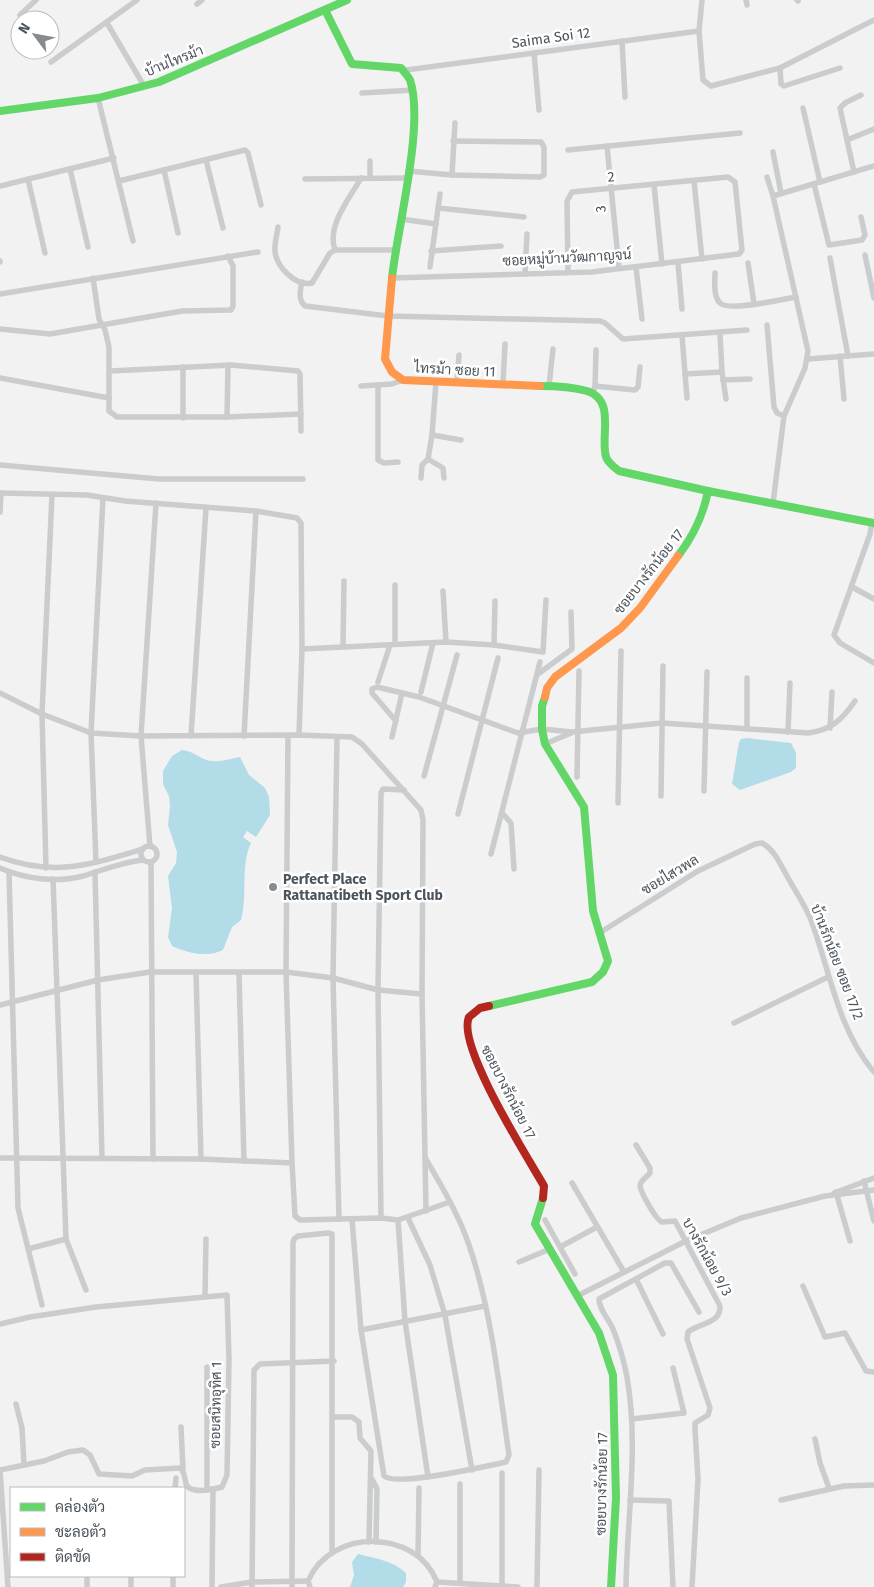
<svg xmlns="http://www.w3.org/2000/svg" width="874" height="1587" font-family="'Fira Sans',Sarabun,sans-serif">
  <style>
    .water { fill: #b2dce8 }
    .lines { fill: none; stroke-linecap: round; stroke-linejoin: round }
    .street { stroke: #cacccd; stroke-width: 5.5 }
    .fast { stroke: #63d668; stroke-width: 8 }
    .slow { stroke: #ff974d; stroke-width: 8 }
    .jam { stroke: #b3261e; stroke-width: 8 }
    .poi-dot { fill: #858b90; stroke: #fff; stroke-width: 2 }
    .labels { text-anchor: middle; dominant-baseline: central; stroke-width: 5; stroke-linejoin: round; paint-order: stroke }
    .street-label { font-size: 14px; fill: #4b545c; stroke: #fff }
    .poi-label { font-size: 14px; font-weight: bold; fill: #4b545c; stroke: #fff; text-anchor: start }
  </style>
  <rect width="100%" height="100%" fill="#f2f2f2"/>
  <g class="water">
    <path d="M747 738 791 743 796 753V768L791 772 740 790 732 784 739 742 741 739Z"/>
    <path d="M182 750C192 751 195 755 204 759 215 764 229 759 240 757L249 775 265 788 269 797 270 815 256 837 247 831 243 837 251 843C240 866 248 895 241 920L232 927 223 950C207 958 188 953 172 946L168 937 172 908 168 876 176 863 177 852 168 825 170 806 169 796 163 784V771L172 756Z"/>
    <path d="M358 1554C374 1558 394 1561 406 1573V1582L403 1587H350L354 1575 352 1562Z"/>
  </g>
  <g class="lines">
    <g class="street">
      <path d="M702 0 699 31 703 80 711 86 780 68 874 20"/>
      <path d="M746 0 747 5"/>
      <path d="M797 0 798 1"/>
      <path d="M197 4 202 0"/>
      <path d="M20 15 36 0"/>
      <path d="M107 23 144 86"/>
      <path d="M622 41 625 97"/>
      <path d="M534 53 539 110"/>
      <path d="M51 62 137 0"/>
      <path d="M780 68 781 84 784 86 840 68"/>
      <path d="M406 70 699 31"/>
      <path d="M362 93 413 90"/>
      <path d="M98 98 133 241"/>
      <path d="M803 108 820 182"/>
      <path d="M847 140 874 129"/>
      <path d="M607 146 619 268"/>
      <path d="M568 150 740 133"/>
      <path d="M773 152 781 193"/>
      <path d="M206 160 223 228"/>
      <path d="M370 161V178"/>
      <path d="M70 169 88 247"/>
      <path d="M164 170 178 233"/>
      <path d="M408 171 452 175 540 177 544 175V147L541 142 453 141"/>
      <path d="M854 172 840 108 845 103 861 95"/>
      <path d="M452 175 455 123"/>
      <path d="M767 177 773 196 808 351 805 368 784 416 773 503"/>
      <path d="M28 179 45 253"/>
      <path d="M305 179 407 178"/>
      <path d="M119 181 245 150 248 153 261 205"/>
      <path d="M694 181 702 259"/>
      <path d="M814 184 829 245 862 240 865 235 861 217"/>
      <path d="M654 185 662 264"/>
      <path d="M0 186 114 158"/>
      <path d="M773 196 874 166"/>
      <path d="M438 208 524 217"/>
      <path d="M401 219 436 224"/>
      <path d="M278 227C277 235 274 244 275 252 277 267 296 287 312 283L330 253 335 250H396"/>
      <path d="M335 250C326 226 350 198 361 178"/>
      <path d="M431 251 501 246"/>
      <path d="M865 255 874 298"/>
      <path d="M830 258 848 356"/>
      <path d="M0 261V262"/>
      <path d="M678 263 682 309"/>
      <path d="M748 263 754 304"/>
      <path d="M430 267 440 194"/>
      <path d="M636 267 642 319"/>
      <path d="M715 273C715 282 713 296 720 303 728 312 783 299 796 297"/>
      <path d="M525 274 527 234"/>
      <path d="M93 278 99 319 105 330 109 347V411L117 417H227L301 414"/>
      <path d="M392 278 592 272 739 254 742 250 735 182 728 177 572 192 567 201 568 272"/>
      <path d="M302 282C300 291 298 300 305 306L388 316 600 321 605 323 623 339 747 330"/>
      <path d="M0 294 258 252"/>
      <path d="M767 325 774 407 777 413 784 416"/>
      <path d="M0 329 50 334 182 311 231 310 233 306V266L228 256"/>
      <path d="M720 334 722 372 726 399"/>
      <path d="M682 336 687 398"/>
      <path d="M840 356 844 399"/>
      <path d="M808 359 874 354"/>
      <path d="M183 367V418"/>
      <path d="M110 371 231 365 298 371 300 374 301 431"/>
      <path d="M685 374 722 372"/>
      <path d="M0 378 109 398"/>
      <path d="M723 380 750 379"/>
      <path d="M436 382 432 435 428 459 443 468 444 478"/>
      <path d="M457 382 459 355"/>
      <path d="M503 384 505 344"/>
      <path d="M378 385V460L384 463 398 462"/>
      <path d="M361 386 392 384 403 380"/>
      <path d="M549 386 553 349"/>
      <path d="M595 386 635 390 638 387 640 367"/>
      <path d="M593 394 595 386 596 350"/>
      <path d="M227 417 228 365"/>
      <path d="M432 435 461 440"/>
      <path d="M0 465 159 479H303"/>
      <path d="M421 478 422 465 428 459"/>
      <path d="M0 493 87 495 125 501 256 511 297 518 301 523 302 649 299 735"/>
      <path d="M0 512 1 493"/>
      <path d="M872 522 870 534 834 635 840 643 874 663"/>
      <path d="M852 587 874 599"/>
      <path d="M443 591 446 642"/>
      <path d="M395 644V585"/>
      <path d="M494 645 495 601"/>
      <path d="M343 646 344 581"/>
      <path d="M302 649 446 642 494 645 543 652 546 600"/>
      <path d="M538 674 572 649 571 612"/>
      <path d="M378 682 390 645"/>
      <path d="M421 692 433 643"/>
      <path d="M0 693 42 714 91 733 141 736 299 735 352 737 362 744 421 810 423 820 422 994 426 1211"/>
      <path d="M396 721 372 693V689L377 687 419 697 518 733 542 729 572 732 662 723 808 733C831 730 842 720 855 701"/>
      <path d="M830 728 832 692"/>
      <path d="M747 729V678"/>
      <path d="M788 732 790 683"/>
      <path d="M288 735 286 972 292 1163"/>
      <path d="M191 736 206 508"/>
      <path d="M244 736 256 511"/>
      <path d="M392 737 402 693"/>
      <path d="M337 738 333 978 339 1219"/>
      <path d="M545 744 571 733"/>
      <path d="M424 776 457 655"/>
      <path d="M577 777 579 671"/>
      <path d="M704 791 707 672"/>
      <path d="M661 796 663 666"/>
      <path d="M618 803 621 651"/>
      <path d="M502 813 511 823 514 869"/>
      <path d="M458 814 498 658"/>
      <circle cx="149" cy="854" r="8"/>
      <path d="M150 846 141 736 156 503"/>
      <path d="M491 854 540 662"/>
      <path d="M0 857C55 877 89 865 143 849"/>
      <path d="M96 862 91 733 103 498"/>
      <path d="M151 862 153 1159"/>
      <path d="M0 868C25 879 57 883 83 876 103 870 123 862 143 860"/>
      <path d="M46 868 42 714 52 495"/>
      <path d="M9 872 18 1208 42 1305"/>
      <path d="M95 872 102 1158"/>
      <path d="M53 879 66 1239 86 1290"/>
      <path d="M601 932 698 871 755 844 762 843C775 850 780 864 787 876 795 891 805 905 811 920 830 971 838 1030 874 1072"/>
      <path d="M196 972 201 1159"/>
      <path d="M239 973 244 1161"/>
      <path d="M0 1005 98 980 150 972H286L333 978 378 990 422 994"/>
      <path d="M734 1023 828 977"/>
      <path d="M636 1145 650 1168V1173C647 1177 641 1180 640 1185 640 1192 657 1221 662 1222L675 1221 720 1306C721 1324 699 1323 688 1332L687 1339 710 1408 708 1415 695 1423V1429L698 1479 692 1587"/>
      <path d="M0 1158 201 1159 292 1163 295 1216 300 1220 381 1218 398 1220 450 1202"/>
      <path d="M864 1181 874 1221"/>
      <path d="M572 1183 624 1272"/>
      <path d="M836 1192 850 1241"/>
      <path d="M834 1193 874 1178"/>
      <path d="M381 1218 378 990 381 793 383 789 404 790"/>
      <path d="M408 1218 430 1265 445 1315 472 1470"/>
      <path d="M352 1219 361 1330 384 1476C397 1487 486 1466 506 1462L509 1455C499 1386 492 1312 469 1245 459 1215 442 1187 426 1159"/>
      <path d="M398 1220 405 1321 428 1477"/>
      <path d="M545 1220 575 1274"/>
      <path d="M560 1247 597 1227"/>
      <path d="M28 1249 66 1239"/>
      <path d="M519 1262 550 1249"/>
      <path d="M636 1279 663 1334"/>
      <path d="M803 1286 825 1337 845 1333 866 1371 874 1372"/>
      <path d="M205 1296 206 1239"/>
      <path d="M577 1296 686 1241 741 1218 825 1196 874 1190"/>
      <path d="M0 1324 30 1317 96 1307 227 1295 229 1359 227 1475 222 1487C215 1489 193 1494 187 1486 184 1480 186 1473 180 1468L145 1470 132 1476 99 1474 90 1455 83 1450 68 1452 44 1461 0 1470"/>
      <path d="M361 1330 485 1306"/>
      <path d="M16 1404 22 1428 24 1464"/>
      <path d="M333 1417H352L359 1422 360 1438 371 1451 369 1542"/>
      <path d="M632 1419 684 1413 673 1368"/>
      <path d="M181 1427 183 1469"/>
      <path d="M815 1439 820 1463 829 1488"/>
      <path d="M0 1470 8 1587"/>
      <path d="M502 1473V1587"/>
      <path d="M372 1479 377 1489 376 1542"/>
      <path d="M175 1488 176 1478"/>
      <path d="M207 1490V1367"/>
      <path d="M630 1500 669 1501 673 1587"/>
      <path d="M781 1500 844 1486 874 1485"/>
      <path d="M418 1555 419 1488"/>
      <path d="M87 1576V1587"/>
      <path d="M131 1576V1587"/>
      <path d="M437 1582 518 1587"/>
      <path d="M460 1583V1484"/>
      <path d="M173 1587V1576"/>
      <path d="M212 1587 213 1489"/>
      <path d="M221 1587 252 1582 308 1581"/>
      <path d="M252 1587 254 1370 260 1364 334 1361"/>
      <path d="M292 1587 293 1243 294 1239 298 1236 328 1233 332 1234V1551"/>
      <path d="M310 1587 308 1581C331 1528 416 1528 437 1582L435 1587"/>
      <path d="M537 1587 539 1470"/>
      <path d="M626 1587C627 1517 639 1446 627 1377 624 1361 619 1344 613 1329 609 1319 599 1310 599 1299L665 1263H671L699 1312"/>
    </g>
    <g class="fast">
      <path d="M325 10 352 64 401 68C404 72 408 76 410 80 425 124 397 229 392 278"/>
      <path d="M0 111 98 98 159 82 347 0"/>
      <path d="M540 386C555 386 573 387 587 391 616 400 600 436 606 457 608 463 614 467 619 471L708 491 874 523"/>
      <path d="M678 556C694 535 703 516 708 491"/>
      <path d="M489 1006 592 982 603 972 608 961 593 911 584 807 545 744 542 729V706L545 697"/>
      <path d="M543 1198 535 1224 599 1333 613 1375 616 1498 611 1587"/>
    </g>
    <g class="slow">
      <path d="M392 278 385 359 392 372 403 380 540 386"/>
      <path d="M545 697 547 688 555 677 621 628 640 608 678 556"/>
    </g>
    <path class="jam" d="M489 1006 480 1008 469 1017C456 1045 528 1158 544 1186L543 1198"/>
  </g>
  <circle class="poi-dot" cx="273" cy="887" r="5"/>
  <g class="labels">
    <g class="street-label">
      <text transform="translate(551 38) rotate(-8)">Saima Soi 12</text>
      <text transform="translate(174 61) rotate(-22)">บ้านไทรม้า</text>
      <text transform="translate(611 177) rotate(-5)">2</text>
      <text transform="translate(601 209) rotate(-95)">3</text>
      <text transform="translate(567 258) rotate(-3)">ซอยหมู่บ้านวัฒกาญจน์</text>
      <text transform="translate(455 370) rotate(3)">ไทรม้า ซอย 11</text>
      <text transform="translate(649 572) rotate(-52)">ซอยบางรักน้อย 17</text>
      <text transform="translate(670 875) rotate(-31)">ซอยไสวพล</text>
      <text transform="translate(837 962) rotate(69)">บ้านรักน้อย ซอย 17/2</text>
      <text transform="translate(508 1092) rotate(63)">ซอยบางรักน้อย 17</text>
      <text transform="translate(707 1257) rotate(61)">บางรักน้อย 9/3</text>
      <text transform="translate(216 1405) rotate(-89)">ซอยสนิทอุทิศ 1</text>
      <text transform="translate(602 1484) rotate(-89)">ซอยบางรักน้อย 17</text>
    </g>
    <g class="poi-label">
      <text x="283" y="879">Perfect Place<tspan x="283" dy="16">Rattanatibeth Sport Club</tspan></text>
    </g>
  </g>
  <rect x="10" y="1487" width="175" height="90" fill="#ffffff" stroke="#b7bbbe"/>
  <rect x="20" y="1503" width="25" height="8" fill="#63d668" stroke="#b7bbbe"/>
  <text x="55" y="1512" font-size="15" fill="#4b545c">คล่องตัว</text>
  <rect x="20" y="1528" width="25" height="8" fill="#ff974d" stroke="#b7bbbe"/>
  <text x="55" y="1537" font-size="15" fill="#4b545c">ชะลอตัว</text>
  <rect x="20" y="1553" width="25" height="8" fill="#b3261e" stroke="#b7bbbe"/>
  <text x="55" y="1562" font-size="15" fill="#4b545c">ติดขัด</text>
  <g transform="translate(35 35) rotate(302)"><circle r="24" fill="#ffffff" stroke="#b7bbbe"/>
  <path d="M0-4L9 19L0 12L-9 19Z" fill="#858b90"/>
  <text y="-8" font-size="14" font-weight="bold" text-anchor="middle" fill="#4b545c">N</text>
  </g>
</svg>
